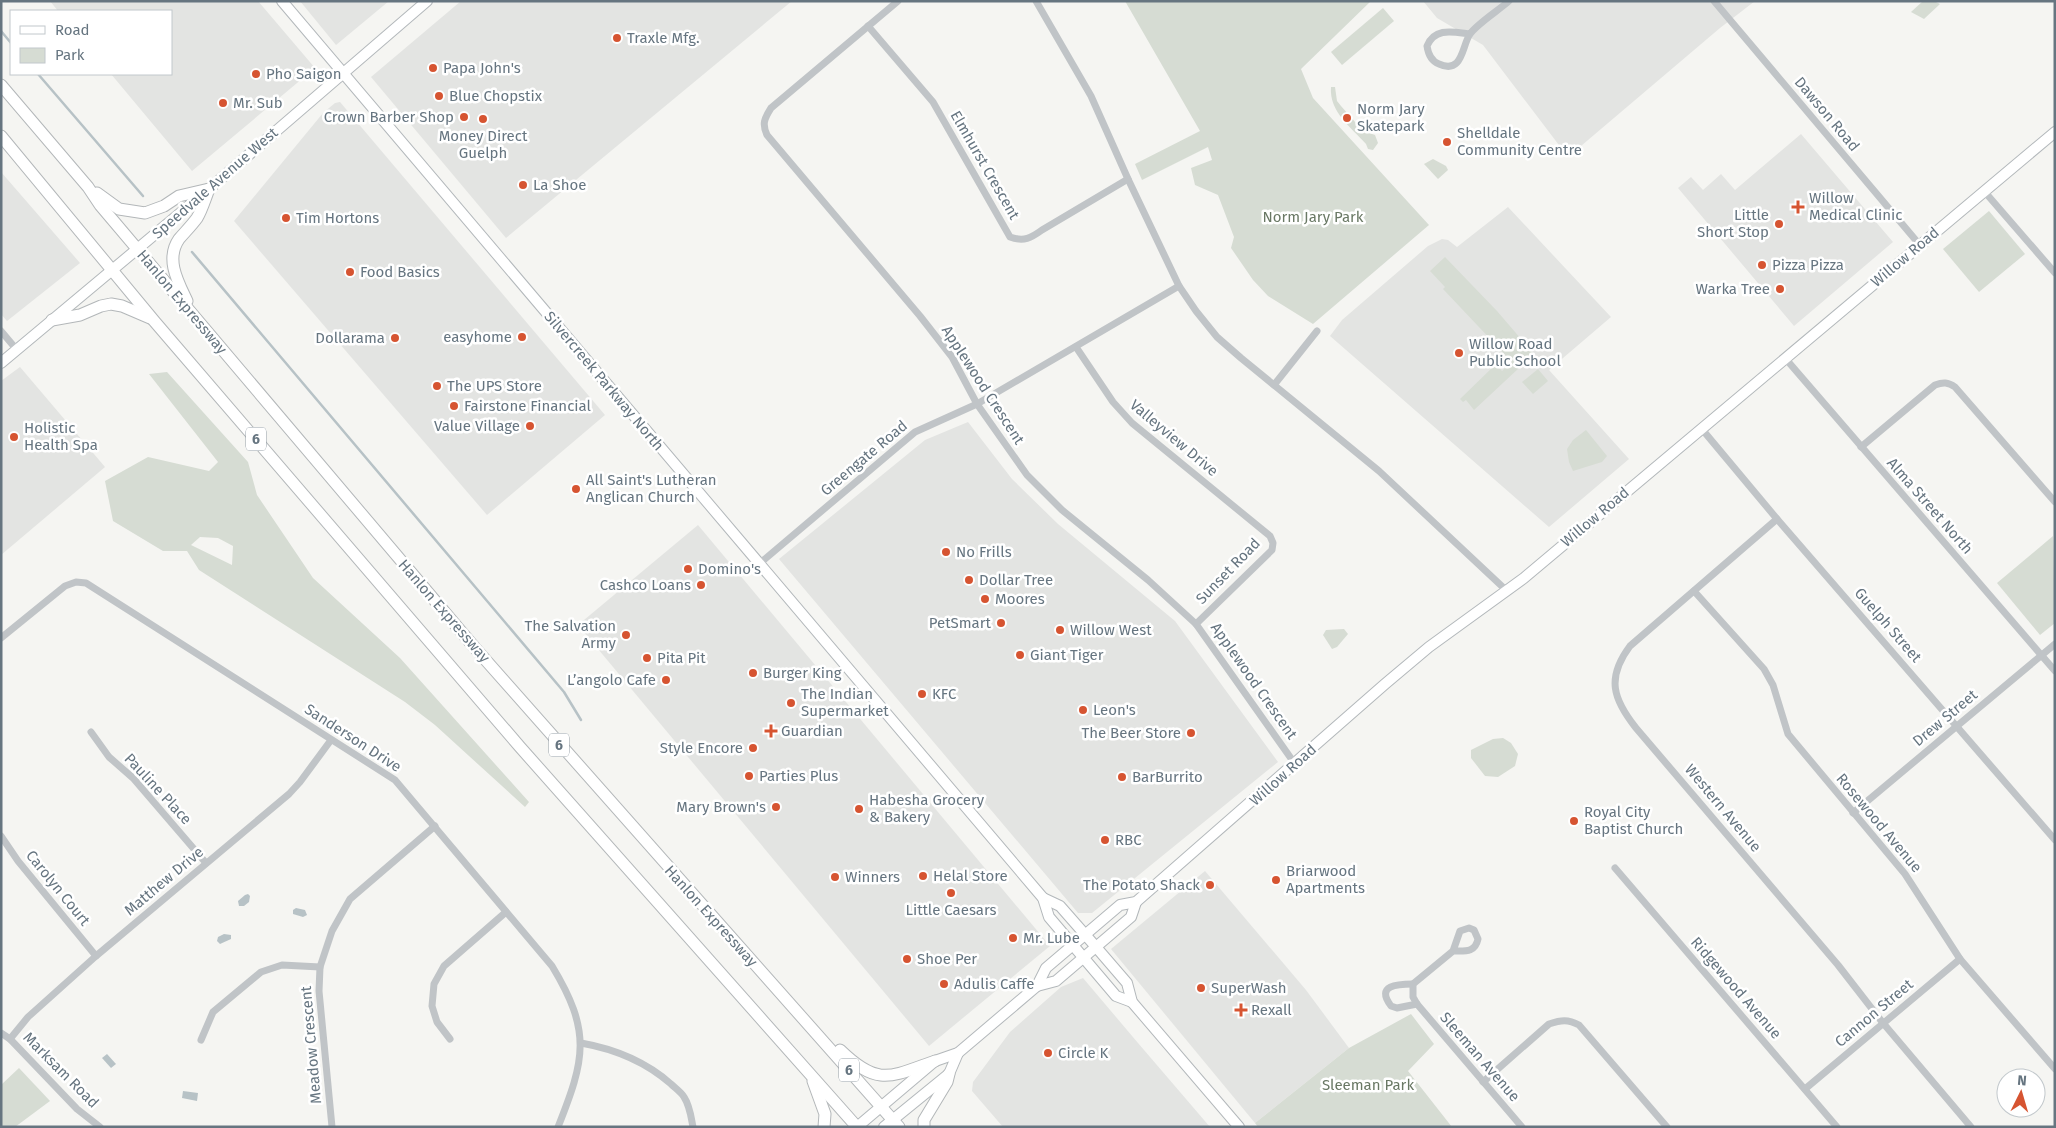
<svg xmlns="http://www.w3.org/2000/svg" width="2056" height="1128" font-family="'Fira Sans',sans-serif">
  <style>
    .built { fill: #e3e4e2 }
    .green { fill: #d6dcd3; fill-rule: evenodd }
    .water { fill: #b7c2c6 }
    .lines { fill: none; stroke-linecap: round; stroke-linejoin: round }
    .stream { stroke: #b7c2c6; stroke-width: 2.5 }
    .secondary-casing { stroke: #b3b8bb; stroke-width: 12 }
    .trunk-casing { stroke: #b3b7b9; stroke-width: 13 }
    .minor { stroke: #c0c4c7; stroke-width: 7 }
    .secondary { stroke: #fff; stroke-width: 10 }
    .trunk { stroke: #fff; stroke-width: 11 }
    .poi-dot { fill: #d65431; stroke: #fff; stroke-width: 2 }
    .labels { text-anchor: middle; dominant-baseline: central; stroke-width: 5; stroke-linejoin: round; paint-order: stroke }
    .shield { fill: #fff; stroke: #949ea6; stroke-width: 1 }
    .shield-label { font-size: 14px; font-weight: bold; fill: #667580 }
    .poi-label { font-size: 15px; fill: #667580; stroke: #fff; text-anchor: start }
    .street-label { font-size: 15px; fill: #667580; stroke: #fff }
    .park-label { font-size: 15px; fill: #697864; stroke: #fff }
  </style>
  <rect width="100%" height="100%" fill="#f5f5f2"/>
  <g class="built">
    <path d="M50 1H258L315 68 192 171 111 74H171V11H58Z"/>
    <path d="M300 1H389L336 45Z"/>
    <path d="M461 1H792L506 238 371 77Z"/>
    <path d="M1423 1H1755L1720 28 1568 157 1483 45 1437 18Z"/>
    <path d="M340 102 605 415 487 515 234 221 323 113 335 103Z"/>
    <path d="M1801 134 1893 242 1794 326 1678 188 1691 177 1703 190 1721 174 1735 190Z"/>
    <path d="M1 172 80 263 7 321 1 314Z"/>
    <path d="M1508 207 1611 317 1549 370 1629 459 1549 527 1330 336 1342 320 1428 246 1442 239 1448 240 1457 247Z"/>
    <path d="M20 367 105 467 1 555V381Z"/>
    <path d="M968 422 1012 479 1058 524 1175 621 1278 762 1092 913H1078L779 559 925 440Z"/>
    <path d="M698 525 1050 946 929 1046 578 625Z"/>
    <path d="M1205 871 1306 990 1349 1048 1255 1123 1111 949Z"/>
    <path d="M1083 978 1138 1043 1210 1127H1003L972 1091 973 1082 1010 1032 1061 987Z"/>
  </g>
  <g class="green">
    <path d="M1125 1H1371L1301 69 1313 98 1429 225 1313 324 1268 296 1253 280 1231 248 1234 237 1218 195 1195 185 1191 168 1212 160 1208 147 1142 180 1135 164 1200 131Z"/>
    <path d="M1923 1H1934L1940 4 1924 19 1911 12Z"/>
    <path d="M1383 8 1394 21 1342 65 1331 52Z"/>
    <path d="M1331 87H1335L1337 101 1341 106 1363 131 1375 135 1378 143 1373 150 1368 149 1366 144C1351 127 1329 112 1331 87Z"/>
    <path d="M1433 159 1446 166 1448 170 1438 179 1424 164Z"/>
    <path d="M1989 211 2025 254 1979 292 1943 249Z"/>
    <path d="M1445 257 1497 311 1534 354 1474 410 1466 400 1463 402 1460 399 1496 364 1502 371 1512 362 1443 289 1445 287 1430 271Z"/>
    <path d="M1538 369 1548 381 1533 394 1522 382Z"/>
    <path d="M167 372 248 462 257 495 313 578 400 658 529 802 525 807 435 725 405 702 199 570 187 551H163L113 521 105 481 148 457 209 471 218 462 149 374ZM200 537 218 538 233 546 232 565 191 545Z"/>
    <path d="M1586 430 1607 456 1602 462 1573 471 1569 462 1567 449 1573 440Z"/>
    <path d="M2053 536 2055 623 2040 635 1997 583Z"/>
    <path d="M1344 629 1348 634 1337 647 1332 649 1323 635 1326 630Z"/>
    <path d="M1503 738 1511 743 1518 754 1515 766 1498 777 1485 776 1471 758V750L1493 739Z"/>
    <path d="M1411 1014 1434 1044 1408 1071 1452 1127H1258L1255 1123 1349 1048Z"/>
    <path d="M19 1068 50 1101 15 1127H1V1085Z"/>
  </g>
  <g class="water">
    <path d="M248 894 250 896 249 902 244 906H239L238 901 245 895Z"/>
    <path d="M296 908 305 910 307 915 303 917 293 914V910Z"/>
    <path d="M224 934 231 935V939L220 944 217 941 218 937Z"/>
    <path d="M107 1054 116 1064 111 1068 102 1058Z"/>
    <path d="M183 1091 198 1093 197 1101 182 1098Z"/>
  </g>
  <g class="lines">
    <g class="stream">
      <path d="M1 31 11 43"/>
      <path d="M38 74 143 196"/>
      <path d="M192 252 564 692 581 720"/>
    </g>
    <defs>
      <g id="secondary">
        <path d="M282 1 1043 898 1049 917 1116 996 1132 1002"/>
        <path d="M1 363 209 189 427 1"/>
        <path d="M1043 898 1060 906 1096 947 1127 983 1132 1002 1239 1127"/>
        <path d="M1037 986 1056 981 1131 917 1136 902"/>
        <path d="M857 1127 935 1061 958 1053 1037 986 1046 968 1120 905 1136 902 1385 684 1429 647 1524 578 2055 132"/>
        <path d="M884 1127 949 1074 958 1053"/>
      </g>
      <g id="trunk">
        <path d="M1 85 88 187 100 205 475 648 899 1127"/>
        <path d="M1 136 155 322 520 747 857 1127"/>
        <path d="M97 193 119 209 145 213 164 206 179 196 209 189"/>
        <path d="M187 301C178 282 165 259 179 239 185 232 192 225 197 218 202 210 205 199 209 189"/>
        <path d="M52 320 80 315 101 306 111 304 122 306 150 318"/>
        <path d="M840 1050C878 1087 890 1077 935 1061"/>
        <path d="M813 1081 825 1114 824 1127"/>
        <path d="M924 1127V1120L947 1082 949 1074"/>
      </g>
    </defs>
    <use href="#secondary" class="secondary-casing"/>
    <use href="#trunk" class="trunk-casing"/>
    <g class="minor">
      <path d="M898 1 771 108C764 119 762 124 767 135L920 316 952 357 977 404 1027 475 1062 510 1148 580 1196 624 1295 764"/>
      <path d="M1036 1 1091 96 1128 179 1179 286 1196 311 1217 337 1241 358 1379 471 1507 591"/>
      <path d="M1714 1 1919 244"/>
      <path d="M868 26 933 102 1010 237C1024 242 1031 238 1042 230L1128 179"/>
      <path d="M1470 34C1453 32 1435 27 1427 46 1428 53 1431 61 1439 64 1463 75 1462 45 1470 34 1477 24 1499 10 1509 1"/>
      <path d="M1984 191 2055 273"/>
      <path d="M1 331 17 350"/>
      <path d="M1076 347 1113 402 1132 423 1270 536 1273 543 1272 550 1196 624"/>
      <path d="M1785 358 2055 671"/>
      <path d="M1274 385 1317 331"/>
      <path d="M1701 428 1777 519 2055 840"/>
      <path d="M1861 447 1935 385C1943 382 1948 382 1955 387L2055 502"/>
      <path d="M1777 519 1630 646C1606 678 1613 699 1636 728L1838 965 1883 1023 1971 1127"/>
      <path d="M759 564 915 432 977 404 1179 286"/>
      <path d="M1694 591 1764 669 1773 685 1788 734 1905 874 1960 959 2055 1069"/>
      <path d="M1 638 65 586 76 582 86 583 395 780 552 966C592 1032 585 1059 558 1127"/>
      <path d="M91 732 109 757 133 778 206 863"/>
      <path d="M1853 813 2055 644"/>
      <path d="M1 836 18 861 96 956"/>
      <path d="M1615 868 1837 1127"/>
      <path d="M1453 951C1465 951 1475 953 1478 939L1474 930 1469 928 1460 931 1453 951 1413 984V997L1417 1004 1522 1127"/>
      <path d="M1413 984C1398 984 1375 985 1391 1006L1397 1008 1417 1004"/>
      <path d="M1 1033 10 1039 77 1109 100 1127"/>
      <path d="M10 1039 28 1017 96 956 289 794 300 782 331 740"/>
      <path d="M450 1039 437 1022 432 1006 434 984 444 966 506 912"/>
      <path d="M201 1040 213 1012 261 972 282 965 320 967"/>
      <path d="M581 1043C615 1049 645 1061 671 1084 675 1088 681 1092 684 1097 690 1106 691 1117 693 1127"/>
      <path d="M1483 1082 1549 1024C1561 1020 1568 1019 1579 1025L1667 1127"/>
      <path d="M1805 1089 1960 959"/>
      <path d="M332 1127 319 991 320 967 332 931 350 899 435 826"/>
    </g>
    <use href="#secondary" class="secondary"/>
    <use href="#trunk" class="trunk"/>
  </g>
  <g class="poi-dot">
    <circle cx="617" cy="38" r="5"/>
    <circle cx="433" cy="68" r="5"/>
    <circle cx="256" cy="74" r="5"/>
    <circle cx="439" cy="96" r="5"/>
    <circle cx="223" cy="103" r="5"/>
    <circle cx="464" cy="117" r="5"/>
    <circle cx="1347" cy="118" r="5"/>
    <circle cx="483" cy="119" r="5"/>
    <circle cx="1447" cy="142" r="5"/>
    <circle cx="523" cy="185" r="5"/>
    <path d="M1795.5 199.5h5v5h5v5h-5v5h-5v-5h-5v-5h5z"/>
    <circle cx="286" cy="218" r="5"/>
    <circle cx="1779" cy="224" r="5"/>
    <circle cx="1762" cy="265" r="5"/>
    <circle cx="350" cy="272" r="5"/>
    <circle cx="1780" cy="289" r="5"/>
    <circle cx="522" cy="337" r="5"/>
    <circle cx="395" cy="338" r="5"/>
    <circle cx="1459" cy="353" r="5"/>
    <circle cx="437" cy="386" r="5"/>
    <circle cx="454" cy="406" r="5"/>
    <circle cx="530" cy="426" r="5"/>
    <circle cx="14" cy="437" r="5"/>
    <circle cx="576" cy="489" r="5"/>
    <circle cx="946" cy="552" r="5"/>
    <circle cx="688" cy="569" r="5"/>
    <circle cx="969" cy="580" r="5"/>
    <circle cx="701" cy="585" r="5"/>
    <circle cx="985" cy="599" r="5"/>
    <circle cx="1001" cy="623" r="5"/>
    <circle cx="1060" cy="630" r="5"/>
    <circle cx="626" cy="635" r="5"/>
    <circle cx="1020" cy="655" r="5"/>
    <circle cx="647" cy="658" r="5"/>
    <circle cx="753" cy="673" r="5"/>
    <circle cx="666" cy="680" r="5"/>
    <circle cx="922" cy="694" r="5"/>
    <circle cx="791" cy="703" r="5"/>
    <circle cx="1083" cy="710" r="5"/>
    <path d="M768.5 723.5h5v5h5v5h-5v5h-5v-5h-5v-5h5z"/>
    <circle cx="1191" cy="733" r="5"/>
    <circle cx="753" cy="748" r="5"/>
    <circle cx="749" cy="776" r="5"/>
    <circle cx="1122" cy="777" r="5"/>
    <circle cx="776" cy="807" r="5"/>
    <circle cx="859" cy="809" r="5"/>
    <circle cx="1574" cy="821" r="5"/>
    <circle cx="1105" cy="840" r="5"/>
    <circle cx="923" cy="876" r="5"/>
    <circle cx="835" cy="877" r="5"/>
    <circle cx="1276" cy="880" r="5"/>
    <circle cx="1210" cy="885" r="5"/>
    <circle cx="951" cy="893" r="5"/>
    <circle cx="1013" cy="938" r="5"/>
    <circle cx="907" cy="959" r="5"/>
    <circle cx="944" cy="984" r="5"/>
    <circle cx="1201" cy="988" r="5"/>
    <path d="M1238.5 1002.5h5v5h5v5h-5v5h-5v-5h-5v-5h5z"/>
    <circle cx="1048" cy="1053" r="5"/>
  </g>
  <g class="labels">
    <g class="shield">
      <rect x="246" y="427.5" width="20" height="23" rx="4"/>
      <rect x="549" y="733.5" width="20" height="23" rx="4"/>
      <rect x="839" y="1058.5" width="20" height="23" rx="4"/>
    </g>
    <g class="shield-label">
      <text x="256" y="439">6</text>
      <text x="559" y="745">6</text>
      <text x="849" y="1070">6</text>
    </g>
    <g class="poi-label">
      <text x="627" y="38">Traxle Mfg.</text>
      <text x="443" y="68">Papa John's</text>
      <text x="266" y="74">Pho Saigon</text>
      <text x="449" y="96">Blue Chopstix</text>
      <text x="233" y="103">Mr. Sub</text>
      <text x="1357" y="109">Norm Jary<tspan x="1357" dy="17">Skatepark</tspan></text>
      <text x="454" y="117" text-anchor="end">Crown Barber Shop</text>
      <text x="1457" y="133">Shelldale<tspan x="1457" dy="17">Community Centre</tspan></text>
      <text x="483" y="136" text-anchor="middle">Money Direct<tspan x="483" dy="17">Guelph</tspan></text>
      <text x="533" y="185">La Shoe</text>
      <text x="1809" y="198">Willow<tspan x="1809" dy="17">Medical Clinic</tspan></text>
      <text x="1769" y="215" text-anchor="end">Little<tspan x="1769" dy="17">Short Stop</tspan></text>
      <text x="296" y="218">Tim Hortons</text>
      <text x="1772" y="265">Pizza Pizza</text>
      <text x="360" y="272">Food Basics</text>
      <text x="1770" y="289" text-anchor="end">Warka Tree</text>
      <text x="512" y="337" text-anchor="end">easyhome</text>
      <text x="385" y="338" text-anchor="end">Dollarama</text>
      <text x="1469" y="344">Willow Road<tspan x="1469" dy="17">Public School</tspan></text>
      <text x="447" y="386">The UPS Store</text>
      <text x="464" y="406">Fairstone Financial</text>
      <text x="520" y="426" text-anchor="end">Value Village</text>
      <text x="24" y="428">Holistic<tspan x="24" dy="17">Health Spa</tspan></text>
      <text x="586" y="480">All Saint's Lutheran<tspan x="586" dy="17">Anglican Church</tspan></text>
      <text x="956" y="552">No Frills</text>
      <text x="698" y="569">Domino's</text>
      <text x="979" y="580">Dollar Tree</text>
      <text x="691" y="585" text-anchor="end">Cashco Loans</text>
      <text x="995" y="599">Moores</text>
      <text x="991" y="623" text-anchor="end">PetSmart</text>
      <text x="616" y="626" text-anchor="end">The Salvation<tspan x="616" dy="17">Army</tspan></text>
      <text x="1070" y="630">Willow West</text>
      <text x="1030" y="655">Giant Tiger</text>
      <text x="657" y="658">Pita Pit</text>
      <text x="763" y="673">Burger King</text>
      <text x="656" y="680" text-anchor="end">L’angolo Cafe</text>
      <text x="801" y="694">The Indian<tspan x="801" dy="17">Supermarket</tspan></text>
      <text x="932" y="694">KFC</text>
      <text x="1093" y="710">Leon's</text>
      <text x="781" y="731">Guardian</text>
      <text x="1181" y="733" text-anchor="end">The Beer Store</text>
      <text x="743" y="748" text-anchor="end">Style Encore</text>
      <text x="759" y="776">Parties Plus</text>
      <text x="1132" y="777">BarBurrito</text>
      <text x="869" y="800">Habesha Grocery<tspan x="869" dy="17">&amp; Bakery</tspan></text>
      <text x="766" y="807" text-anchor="end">Mary Brown's</text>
      <text x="1584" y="812">Royal City<tspan x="1584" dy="17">Baptist Church</tspan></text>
      <text x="1115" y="840">RBC</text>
      <text x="1286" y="871">Briarwood<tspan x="1286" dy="17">Apartments</tspan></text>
      <text x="933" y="876">Helal Store</text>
      <text x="845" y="877">Winners</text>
      <text x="1200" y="885" text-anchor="end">The Potato Shack</text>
      <text x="951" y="910" text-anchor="middle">Little Caesars</text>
      <text x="1023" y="938">Mr. Lube</text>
      <text x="917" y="959">Shoe Per</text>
      <text x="954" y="984">Adulis Caffe</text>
      <text x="1211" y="988">SuperWash</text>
      <text x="1251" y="1010">Rexall</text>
      <text x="1058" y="1053">Circle K</text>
    </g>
    <g class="street-label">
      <text transform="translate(1827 114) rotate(50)">Dawson Road</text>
      <text transform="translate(985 165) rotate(60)">Elmhurst Crescent</text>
      <text transform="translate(215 183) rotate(-41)">Speedvale Avenue West</text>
      <text transform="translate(1905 257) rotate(-40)">Willow Road</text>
      <text transform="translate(182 302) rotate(50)">Hanlon Expressway</text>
      <text transform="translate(604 381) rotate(50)">Silvercreek Parkway North</text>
      <text transform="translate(983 385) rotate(57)">Applewood Crescent</text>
      <text transform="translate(1174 438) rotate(40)">Valleyview Drive</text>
      <text transform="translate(864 458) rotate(-40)">Greengate Road</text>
      <text transform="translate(1930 506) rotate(49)">Alma Street North</text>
      <text transform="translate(1595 517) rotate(-40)">Willow Road</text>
      <text transform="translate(1228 571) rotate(-46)">Sunset Road</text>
      <text transform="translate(444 611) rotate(49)">Hanlon Expressway</text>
      <text transform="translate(1888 625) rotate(49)">Guelph Street</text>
      <text transform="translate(1254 681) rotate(55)">Applewood Crescent</text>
      <text transform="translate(1945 718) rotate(-40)">Drew Street</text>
      <text transform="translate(353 738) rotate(33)">Sanderson Drive</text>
      <text transform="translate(1283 775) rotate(-42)">Willow Road</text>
      <text transform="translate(158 789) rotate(47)">Pauline Place</text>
      <text transform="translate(1723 808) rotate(50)">Western Avenue</text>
      <text transform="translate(1879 823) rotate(50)">Rosewood Avenue</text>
      <text transform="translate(164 881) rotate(-40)">Matthew Drive</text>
      <text transform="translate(58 888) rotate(51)">Carolyn Court</text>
      <text transform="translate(711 916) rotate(48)">Hanlon Expressway</text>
      <text transform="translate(1736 988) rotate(49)">Ridgewood Avenue</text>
      <text transform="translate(1874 1013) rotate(-40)">Cannon Street</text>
      <text transform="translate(311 1045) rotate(-95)">Meadow Crescent</text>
      <text transform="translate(1480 1057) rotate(49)">Sleeman Avenue</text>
      <text transform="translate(61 1070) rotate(45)">Marksam Road</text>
    </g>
    <g class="park-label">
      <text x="1313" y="217">Norm Jary Park</text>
      <text x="1368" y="1085">Sleeman Park</text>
    </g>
  </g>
  <rect width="2056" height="1128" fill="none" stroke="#667580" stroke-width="5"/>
  <rect x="10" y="10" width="162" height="65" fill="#ffffff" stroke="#c2c8cc"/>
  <rect x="20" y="26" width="25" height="8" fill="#ffffff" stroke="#c2c8cc"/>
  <text x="55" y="35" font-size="15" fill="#667580">Road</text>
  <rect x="20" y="48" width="25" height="15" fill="#d6dcd3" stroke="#c2c8cc"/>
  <text x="55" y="60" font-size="15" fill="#667580">Park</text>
  <g transform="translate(2021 1093) rotate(5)"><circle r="24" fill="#ffffff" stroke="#c2c8cc"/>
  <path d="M0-4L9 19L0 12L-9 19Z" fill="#d65431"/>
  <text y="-8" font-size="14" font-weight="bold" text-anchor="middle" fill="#667580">N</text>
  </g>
</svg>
